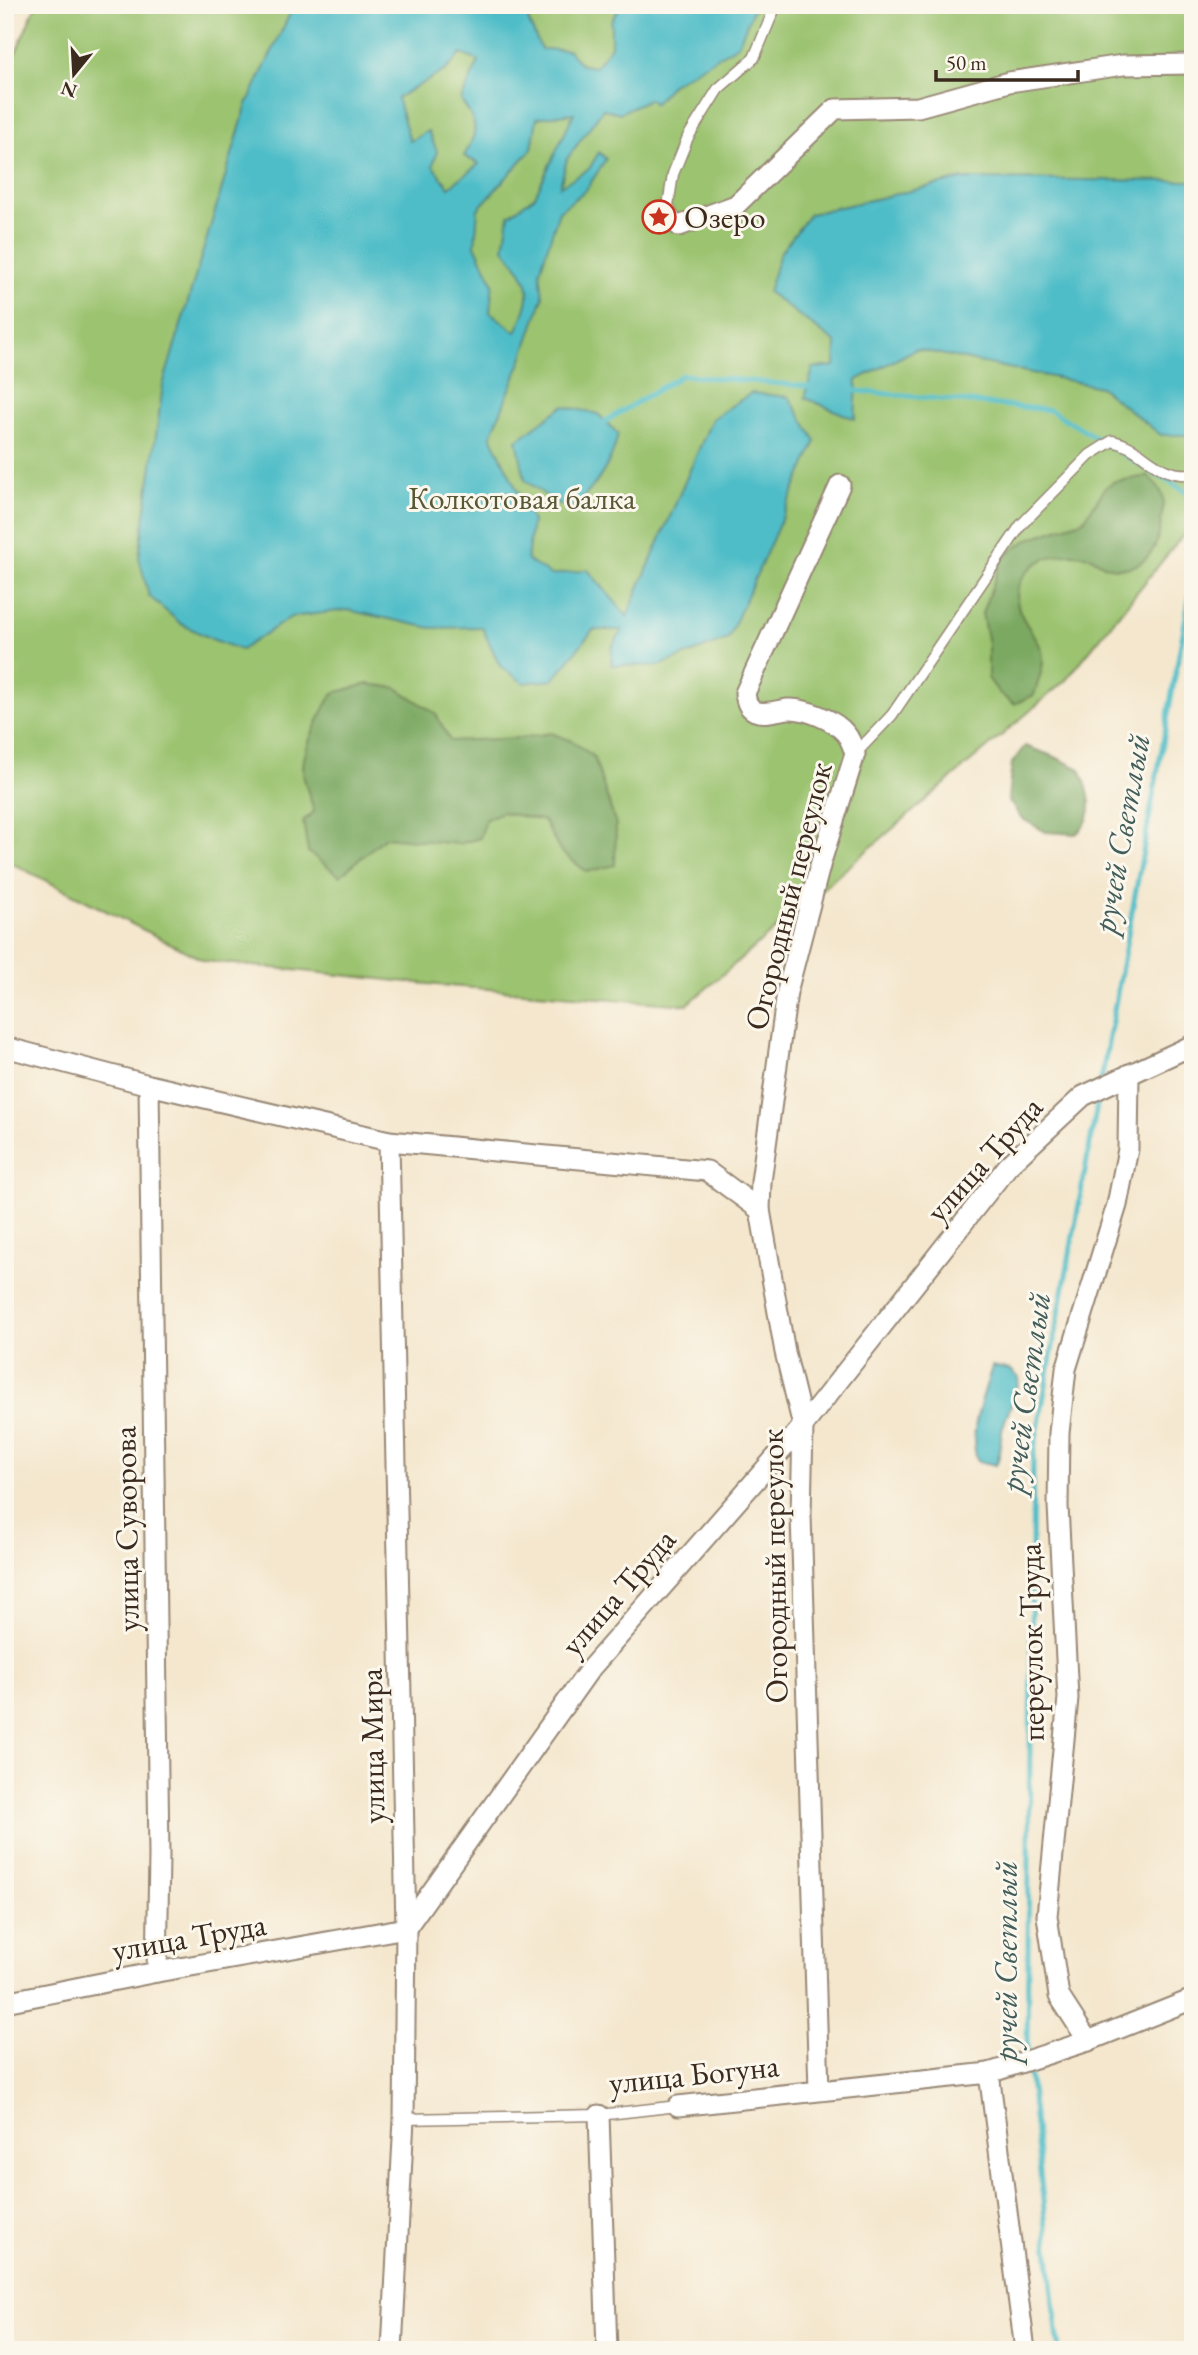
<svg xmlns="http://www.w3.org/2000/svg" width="1198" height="2355" font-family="'EB Garamond',serif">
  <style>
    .green { fill: #9bc36f; stroke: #6b7646; stroke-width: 2 }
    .forest { fill: #7ca962; stroke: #5c6a40; stroke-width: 2 }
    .water { fill: #4fbdc8; stroke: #457473; stroke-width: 2; fill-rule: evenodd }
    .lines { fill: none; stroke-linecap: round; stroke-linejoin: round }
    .stream { stroke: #4fbdc8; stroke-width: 5 }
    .service-casing { stroke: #988876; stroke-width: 13 }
    .minor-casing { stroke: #988876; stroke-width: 23 }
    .service { stroke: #fff; stroke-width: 10 }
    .minor { stroke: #fff; stroke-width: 19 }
    .labels { text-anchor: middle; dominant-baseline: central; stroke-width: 6; stroke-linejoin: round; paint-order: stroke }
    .poi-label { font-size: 32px; fill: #3b2a1e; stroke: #fbf7ec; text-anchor: start }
    .park-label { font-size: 32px; fill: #585836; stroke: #fbf7ec }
    .street-label { font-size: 32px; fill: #3b2a1e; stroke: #fbf7ec }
    .water-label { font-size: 33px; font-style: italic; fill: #425d5a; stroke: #fbf7ec }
  </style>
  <rect width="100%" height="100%" fill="#fbf7ec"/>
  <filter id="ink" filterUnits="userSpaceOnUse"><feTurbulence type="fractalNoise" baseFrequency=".0143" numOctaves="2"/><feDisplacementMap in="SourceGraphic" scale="14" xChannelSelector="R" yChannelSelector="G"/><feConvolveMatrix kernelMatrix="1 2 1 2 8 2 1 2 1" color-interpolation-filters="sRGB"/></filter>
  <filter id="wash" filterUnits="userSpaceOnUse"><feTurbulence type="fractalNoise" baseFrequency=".00686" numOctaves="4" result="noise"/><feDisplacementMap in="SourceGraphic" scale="28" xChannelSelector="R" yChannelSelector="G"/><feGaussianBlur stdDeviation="1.57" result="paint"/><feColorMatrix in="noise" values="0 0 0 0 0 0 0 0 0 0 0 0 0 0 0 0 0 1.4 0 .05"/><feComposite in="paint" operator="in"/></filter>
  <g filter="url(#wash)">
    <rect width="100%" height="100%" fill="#f4e7ce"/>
    <path class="green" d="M36 5H1193V523L1066 680 687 1005 437 985 205 961 5 860V78Z"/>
    <g class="forest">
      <path d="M1148 476C1167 495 1164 496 1161 522 1158 552 1142 573 1110 567 1103 566 1097 560 1091 557 1066 549 1034 556 1021 581 1005 615 1043 634 1043 659 1043 671 1037 684 1034 695L1014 704 999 693 988 678V644L982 613 1001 562 1011 551 1029 539 1084 520 1105 488 1113 482Z"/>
      <path d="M368 684 397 688 436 714 450 741 521 738 551 733 572 741 594 757 616 825 615 865 587 872 560 851 544 821 502 812 486 819 480 838 459 844 385 837 340 876 308 852 303 821 314 812C311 798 303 783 303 769 303 747 322 712 333 693Z"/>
      <path d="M1025 746 1053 756 1080 769C1090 792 1098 816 1076 834L1046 832 1021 818 1008 799 1012 763Z"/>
    </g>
    <g class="water">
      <path d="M294 5H537L528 20 541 49 568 50 582 65 595 67 611 46V21L621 5H755L738 45 672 84 654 104 649 99 620 113 603 109 567 159 560 186 589 169 599 152 606 159 586 190 559 211 540 271 543 297 521 362 491 436 532 521 527 560 551 575 588 570 627 616 712 419 751 393 789 397 816 441 728 639 659 666 611 665 612 647 622 630H593L553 680 524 683 500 666 482 627 431 628 347 610 291 617 241 650 212 639 181 624 149 596 139 558 163 385 247 104ZM461 54 479 61 461 100C477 124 480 129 464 156L479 164 449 187 433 166 437 151 428 131 410 141 397 98 446 70ZM574 113 535 196 509 215 504 248C531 283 536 290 516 332L490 312 493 283 475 245 478 209 532 149 537 118Z"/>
      <path d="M962 179 1193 181V435H1161L1100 387 916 349 857 380 855 419 805 398 813 368 835 366 836 343 768 292 780 253 810 214Z"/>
      <path d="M563 406 598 414 618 434C612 464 596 486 574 507L557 504 525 480 517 440Z"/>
      <path d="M992 1366 1011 1370 1019 1378C1017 1399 1003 1416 1001 1438 999 1448 1001 1455 996 1465L978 1461C966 1433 985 1394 992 1366Z"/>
    </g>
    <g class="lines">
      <g class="stream">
        <path d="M849 390 1050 410 1193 496"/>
        <path d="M601 424 682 375 815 387"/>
        <path d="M1101 1081 1193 578"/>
        <path d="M1059 2350 1027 2051 1033 1456 1099 1094"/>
      </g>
    </g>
  </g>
  <g filter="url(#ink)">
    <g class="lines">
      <defs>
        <g id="service">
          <path d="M679 226 668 206 673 174 688 137 718 89 754 58 776 5"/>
          <path d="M855 754 892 715 1021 525 1090 455 1112 441C1145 447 1154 478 1193 474"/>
          <path d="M404 2119 599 2115 678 2106"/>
        </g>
        <g id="minor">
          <path d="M679 226 736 205 835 109 918 107 1009 82 1123 65 1193 64"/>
          <path d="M5 1047 149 1085 389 1141 707 1171 760 1210"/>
          <path d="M149 1085 159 1856 157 1972"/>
          <path d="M389 1141 406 1928 404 2119 392 2350"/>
          <path d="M5 2002 157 1972 406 1928 590 1669 803 1426 1008 1166 1083 1096 1193 1045"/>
          <path d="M1088 2041 1059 1996 1047 1916 1068 1698 1058 1506 1059 1433 1066 1369 1117 1205 1128 1149 1129 1074"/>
          <path d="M989 2073 1025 2350"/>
          <path d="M819 2090 801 1515 803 1426 785 1352 760 1210 761 1182 787 992 821 862 855 754C853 747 851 740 846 734 835 720 805 708 788 709 777 710 765 715 755 711 747 707 746 700 745 693L840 485"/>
          <path d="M678 2106 989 2073 1088 2041 1193 1999"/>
          <path d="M599 2115 607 2350"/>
        </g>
      </defs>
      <use href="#service" class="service-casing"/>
      <use href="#minor" class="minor-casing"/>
      <use href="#service" class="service"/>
      <use href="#minor" class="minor"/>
    </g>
  </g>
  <defs>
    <symbol id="sight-ring" viewBox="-11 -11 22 22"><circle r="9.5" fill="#fbf7ec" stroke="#c8321e" stroke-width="1.5"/><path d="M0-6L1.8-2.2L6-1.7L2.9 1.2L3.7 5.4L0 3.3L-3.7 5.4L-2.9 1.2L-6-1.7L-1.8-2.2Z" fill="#c8321e"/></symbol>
  </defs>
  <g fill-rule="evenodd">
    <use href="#sight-ring" x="640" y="198" width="38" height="38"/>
  </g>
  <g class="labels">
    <g class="poi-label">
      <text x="684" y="217">Озеро</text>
    </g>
    <g class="park-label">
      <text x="522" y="498">Колкотовая балка</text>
    </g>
    <g class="street-label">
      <text transform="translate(788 896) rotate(-76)">Огородный переулок</text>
      <text transform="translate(984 1159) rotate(-48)">улица Труда</text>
      <text transform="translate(126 1529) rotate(-91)">улица Суворова</text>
      <text transform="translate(774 1566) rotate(-91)">Огородный переулок</text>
      <text transform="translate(618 1592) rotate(-49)">улица Труда</text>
      <text transform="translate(1031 1642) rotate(-91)">переулок Труда</text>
      <text transform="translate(372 1746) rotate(-91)">улица Мира</text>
      <text transform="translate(189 1937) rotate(-10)">улица Труда</text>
      <text transform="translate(694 2074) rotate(-6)">улица Богуна</text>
    </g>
    <g class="water-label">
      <text transform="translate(1121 833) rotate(-80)">ручей Светлый</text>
      <text transform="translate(1025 1392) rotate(-82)">ручей Светлый</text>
      <text transform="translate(1005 1961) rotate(-90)">ручей Светлый</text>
    </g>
  </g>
  <rect width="1198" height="2355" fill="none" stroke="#fbf7ec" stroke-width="28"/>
  <g transform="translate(74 74) rotate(198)" stroke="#fbf7ec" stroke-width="5" paint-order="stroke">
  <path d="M0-5L12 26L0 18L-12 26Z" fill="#3b2a1e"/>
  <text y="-10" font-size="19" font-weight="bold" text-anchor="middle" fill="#3b2a1e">N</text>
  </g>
  <path d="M936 70v10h142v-10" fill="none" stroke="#3b2a1e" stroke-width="3.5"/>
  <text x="946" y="70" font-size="21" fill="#3b2a1e" stroke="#fbf7ec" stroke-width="5" paint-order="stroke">50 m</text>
</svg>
